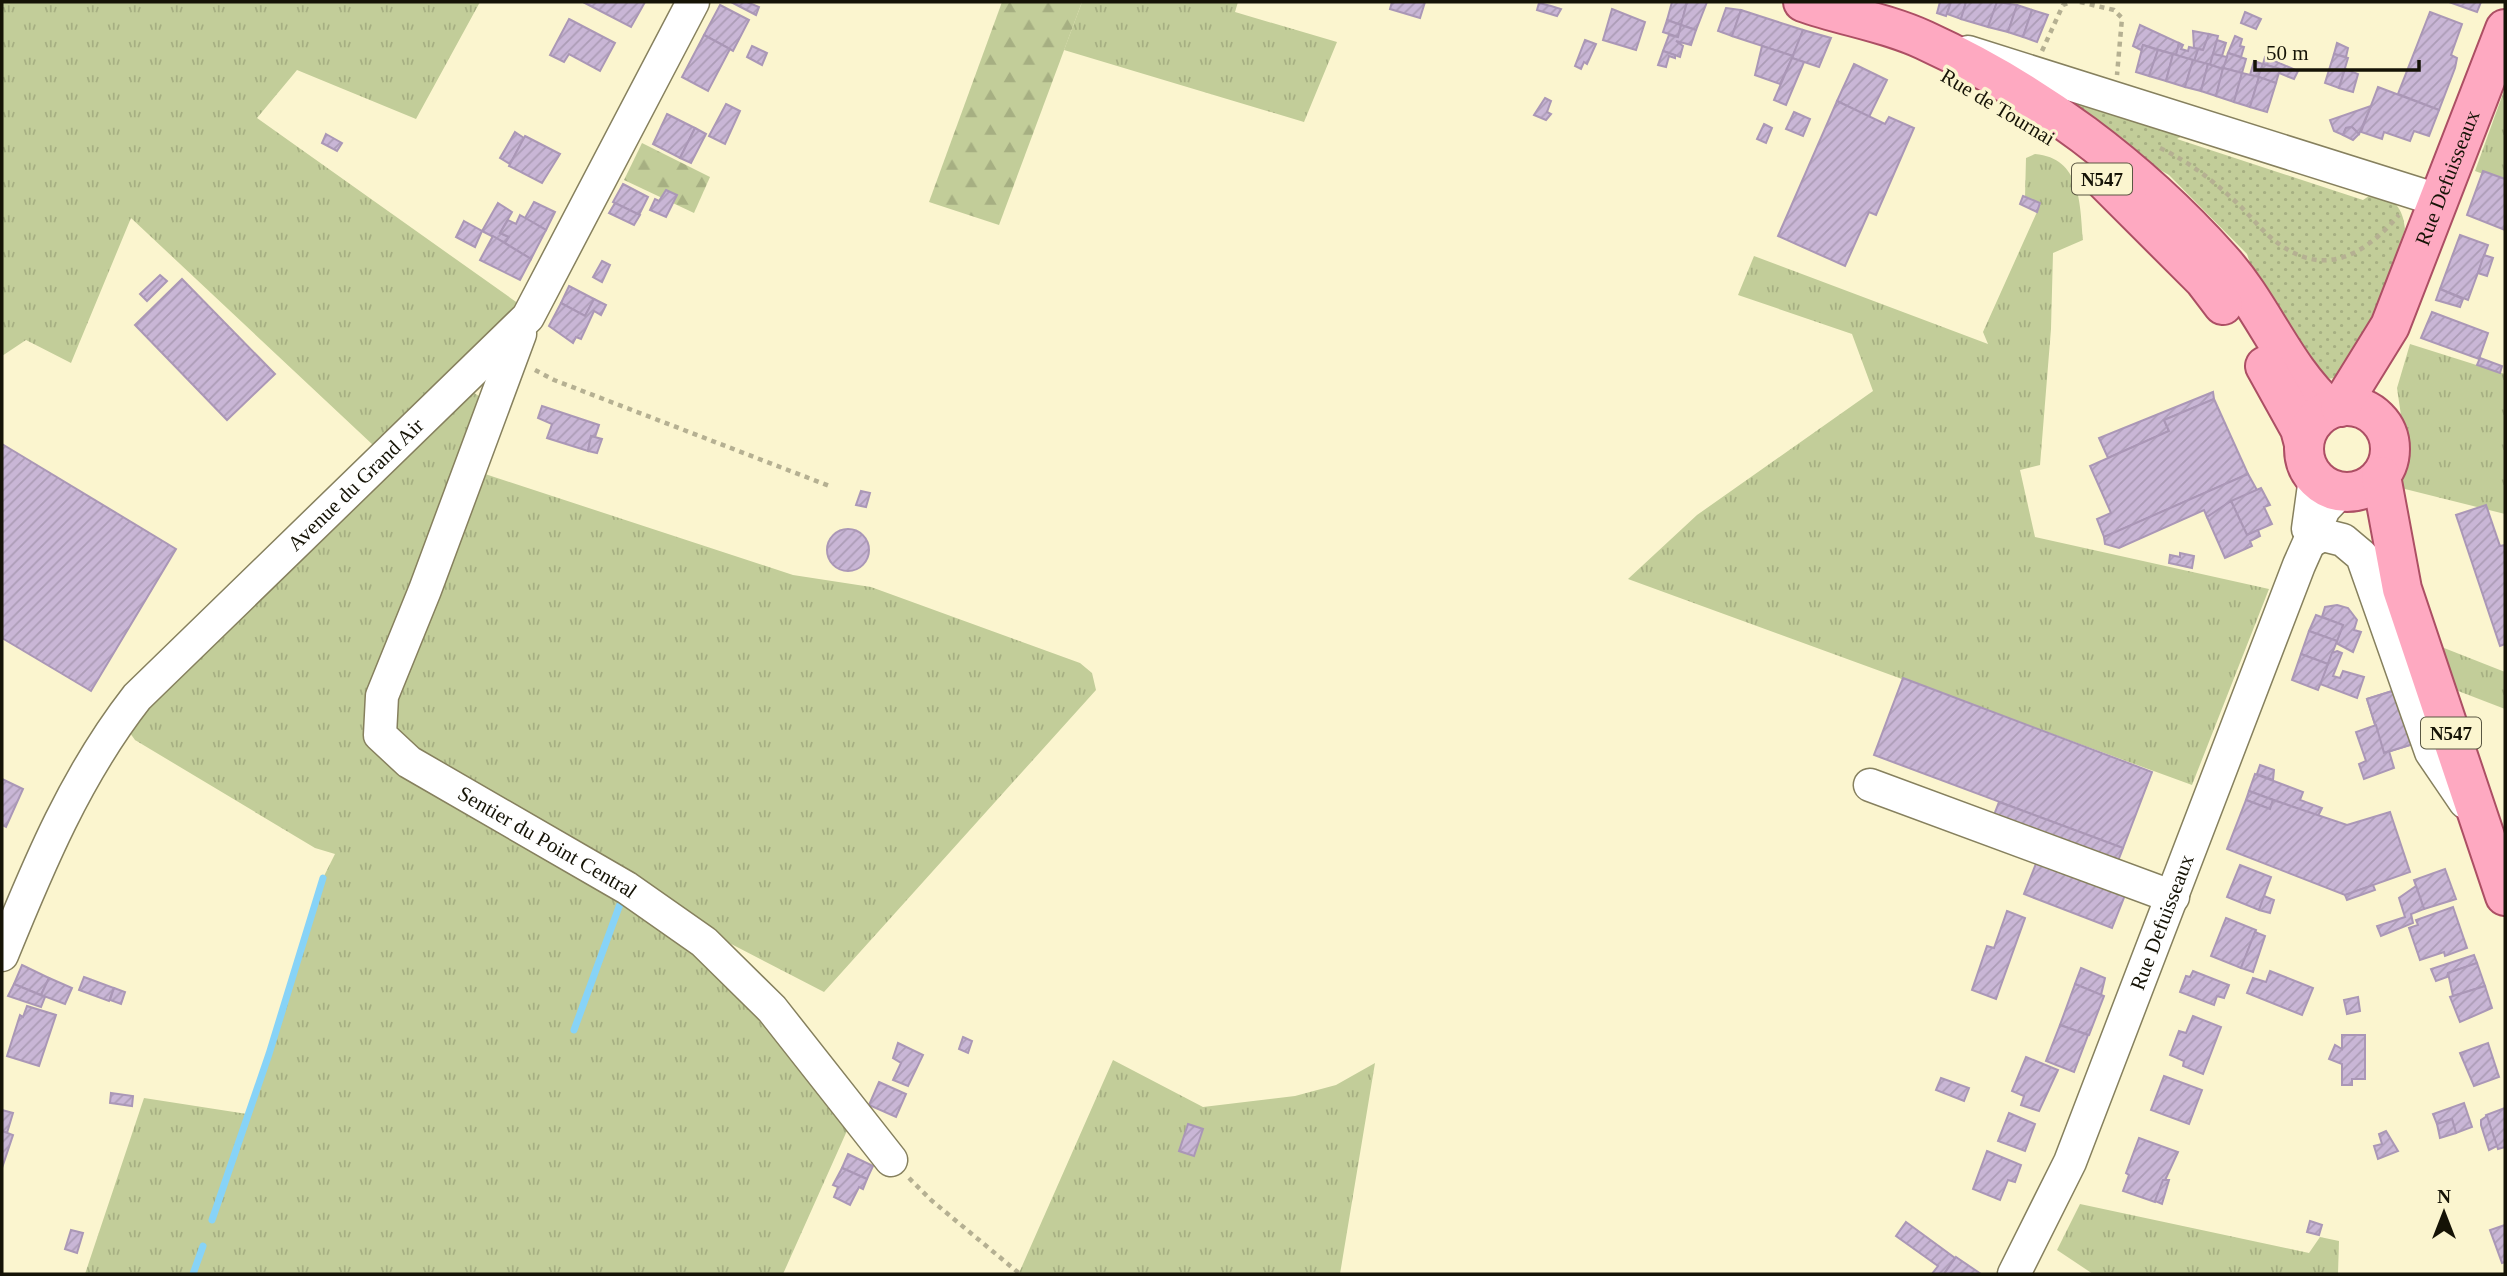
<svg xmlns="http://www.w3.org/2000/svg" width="2507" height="1276" font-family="Georgia,serif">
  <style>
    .grass { fill: url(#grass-tufts) }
    .forest { fill: url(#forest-firs) }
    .park { fill: url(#park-dots) }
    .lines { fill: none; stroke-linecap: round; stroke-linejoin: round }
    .stream { stroke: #87d3f7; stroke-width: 7 }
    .building { fill: url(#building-hatch); stroke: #aa97b6; stroke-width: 2 }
    .minor-casing { stroke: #86805e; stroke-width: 35 }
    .major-casing { stroke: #ac4f64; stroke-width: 42 }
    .path { stroke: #b5b092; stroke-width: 4.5; stroke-dasharray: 5 5; stroke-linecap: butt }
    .minor { stroke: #fff; stroke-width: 32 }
    .major { stroke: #fea9c1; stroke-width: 38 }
    .labels { text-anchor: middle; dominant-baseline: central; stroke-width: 7; stroke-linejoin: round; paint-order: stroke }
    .shield { fill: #fbf5cf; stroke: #5a5742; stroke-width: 2 }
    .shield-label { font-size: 19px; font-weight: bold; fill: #151306 }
    .street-label { font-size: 21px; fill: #151306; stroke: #fbf5cf }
  </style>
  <defs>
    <pattern id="grass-tufts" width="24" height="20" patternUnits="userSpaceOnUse" patternTransform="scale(1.75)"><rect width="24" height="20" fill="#c2cd99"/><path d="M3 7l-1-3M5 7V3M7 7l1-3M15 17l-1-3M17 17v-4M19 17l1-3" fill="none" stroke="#a6af82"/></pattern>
    <pattern id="forest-firs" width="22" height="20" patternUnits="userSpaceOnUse" patternTransform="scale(1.75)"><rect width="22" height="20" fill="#c2cd99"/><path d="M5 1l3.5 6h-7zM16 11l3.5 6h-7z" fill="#a6af82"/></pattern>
    <pattern id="park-dots" width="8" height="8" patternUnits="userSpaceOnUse" patternTransform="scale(1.75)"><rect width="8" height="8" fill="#c2cd99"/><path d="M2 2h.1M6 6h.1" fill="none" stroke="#a6af82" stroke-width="1.8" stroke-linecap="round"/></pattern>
    <pattern id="building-hatch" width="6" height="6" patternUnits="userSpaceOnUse" patternTransform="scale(1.75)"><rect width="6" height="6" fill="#c9b6d6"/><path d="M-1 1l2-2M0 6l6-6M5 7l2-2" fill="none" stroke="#ac9cb6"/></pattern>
  </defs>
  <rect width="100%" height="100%" fill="#fbf5cf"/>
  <g class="grass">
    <path d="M2 2H480L416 119 297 70 257 118 519 304 373 445 131 218 71 363 26 340 2 356Z"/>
    <path d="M1082 2H1238L1235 12 1337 42 1304 122 1064 50Z"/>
    <path d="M2505 88V182L2475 171Z"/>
    <path d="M2035 154C2081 158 2080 203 2083 240L2053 253 2051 329 2040 465 2020 470 2035 537 2269 589 2192 785 1628 579 1697 515 1873 391 1852 334 1738 295 1754 256 1988 344 1983 332 2041 203 2025 197 2026 158Z"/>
    <path d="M2410 344 2505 374V514L2393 486 2402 459 2404 436 2397 388Z"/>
    <path d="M467 388 486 401 373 735 718 965 850 1124 783 1274H85L144 1098 247 1114 323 878 335 854 315 848 135 740 127 729Z"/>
    <path d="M479 472 793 575 871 587 1080 663 1092 673 1096 690 824 992 681 918 395 745 389 705Z"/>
    <path d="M2439 646 2505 672V709L2453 689Z"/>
    <path d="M1113 1060 1203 1107 1295 1096 1336 1085 1375 1063 1340 1274 1019 1273Z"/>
    <path d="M2080 1204 2309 1253 2320 1237 2339 1241 2338 1274H2093L2057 1250Z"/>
  </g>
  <g class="forest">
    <path d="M1002 2H1082L999 225 929 202Z"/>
    <path d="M642 143 710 177 694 213 624 180Z"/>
  </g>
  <path class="park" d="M2069 93 2189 132 2177 139 2363 200 2375 192C2394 198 2403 208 2405 229L2360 363 2338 378 2323 379 2268 317 2247 254 2169 175 2134 155 2064 102Z"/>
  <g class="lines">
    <g class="stream">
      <path d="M574 1030 623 896"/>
      <path d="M212 1220 269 1054 323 878"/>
      <path d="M193 1274 203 1246"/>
    </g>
  </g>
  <g class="building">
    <path d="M583 2H645L631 27Z"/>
    <path d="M731 2H747L759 7 756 15Z"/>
    <path d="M1392 2H1425L1420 18 1390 9Z"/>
    <path d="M1672 2H1687L1681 25 1667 20Z"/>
    <path d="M1687 2H1707L1696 30 1681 25Z"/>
    <path d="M1940 2H1951L1946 16 1937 13Z"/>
    <path d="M1951 2H1966L1961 19 1947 14Z"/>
    <path d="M1966 2H1997L1988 27 1961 19Z"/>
    <path d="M1997 2 2017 5 2008 32 1988 27Z"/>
    <path d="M2449 2H2481L2477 12Z"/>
    <path d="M1539 3 1551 6 1561 9 1557 16 1537 10Z"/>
    <path d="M720 5 749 20 733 51 704 35Z"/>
    <path d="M2017 5 2032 10 2023 37 2008 32Z"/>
    <path d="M1726 8 1741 10 1732 36 1718 31Z"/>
    <path d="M1612 9 1645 22 1636 50 1603 40Z"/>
    <path d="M1741 10 1803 30 1793 56 1732 36Z"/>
    <path d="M2032 10 2048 15 2037 42 2023 37Z"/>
    <path d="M2245 12 2261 19 2256 29 2241 23Z"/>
    <path d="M2430 12 2462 24 2451 55 2457 58 2455 68 2439 110 2398 94Z"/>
    <path d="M569 19 615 43 600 71 569 54 564 62 550 55Z"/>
    <path d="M1667 20 1681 25 1678 37 1663 32Z"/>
    <path d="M1681 25 1696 30 1691 45 1676 41 1683 46 1680 57 1663 51 1669 35 1678 37Z"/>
    <path d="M2140 25 2179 43 2176 55 2143 45 2141 50 2133 46Z"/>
    <path d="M1803 30 1831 38 1819 67 1792 58Z"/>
    <path d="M2193 31 2209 34 2203 50 2194 48Z"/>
    <path d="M2209 34 2218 36 2210 65 2194 61 2198 49 2203 50Z"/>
    <path d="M704 35 730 49 708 91 682 77Z"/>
    <path d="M2235 36 2242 39 2240 46 2244 47 2241 57 2228 53Z"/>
    <path d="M1585 40 1596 44 1587 64 1584 62 1581 69 1575 66Z"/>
    <path d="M2217 40 2226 43 2222 56 2213 54Z"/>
    <path d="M2179 43 2183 45 2181 49 2188 51 2189 47 2198 49 2194 61 2176 55Z"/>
    <path d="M2337 43 2348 48 2346 57 2334 54Z"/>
    <path d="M2143 45 2158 50 2149 76 2136 72Z"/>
    <path d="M752 46 767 53 762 65 747 57Z"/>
    <path d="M1762 46 1793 56 1780 84 1755 75Z"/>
    <path d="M2158 50 2173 54 2166 81 2149 76Z"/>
    <path d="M1663 51 1675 55V58L1669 56 1666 67 1658 65Z"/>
    <path d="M2228 53 2246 59 2242 73 2223 68Z"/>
    <path d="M2173 54 2193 60 2185 87 2166 81Z"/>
    <path d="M2213 54 2227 57 2223 69 2210 65Z"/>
    <path d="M2334 54 2348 58 2339 88 2325 83Z"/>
    <path d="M2265 57 2298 71 2294 79 2279 73 2280 69 2263 64Z"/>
    <path d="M1792 58 1804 62 1786 105 1774 100Z"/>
    <path d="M2193 60 2208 64 2201 91 2185 87Z"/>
    <path d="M2254 61 2263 64 2258 77 2250 75Z"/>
    <path d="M1854 64 1887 80 1869 117 1837 101Z"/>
    <path d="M2208 64 2223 69 2216 96 2201 91Z"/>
    <path d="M2263 64 2280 69 2276 83 2258 77Z"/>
    <path d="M2223 68 2242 73 2234 102 2216 96Z"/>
    <path d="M2345 69 2358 74 2353 92 2339 88Z"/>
    <path d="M2242 73 2259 77 2250 107 2234 102Z"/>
    <path d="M2259 77 2276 83 2267 112 2250 107Z"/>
    <path d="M2378 87 2439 110 2429 136 2414 131 2410 141 2384 132 2382 139 2361 132Z"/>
    <path d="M1545 98 1551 101 1547 112 1551 114 1546 120 1534 115Z"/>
    <path d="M1837 101 1885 124 1889 117 1914 128 1876 215 1869 212 1845 266 1778 236Z"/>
    <path d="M726 104 740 111 725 144 709 136Z"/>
    <path d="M2371 106 2359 134 2352 127 2346 128 2343 135 2334 131 2330 120Z"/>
    <path d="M1794 112 1810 119 1803 136 1786 129Z"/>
    <path d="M667 114 695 128 680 158 653 144Z"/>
    <path d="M1764 124 1772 128 1766 143 1757 139Z"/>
    <path d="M2352 127 2359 134 2353 140 2343 135 2346 128Z"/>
    <path d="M695 128 706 134 691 163 680 158Z"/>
    <path d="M515 132 524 138 510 164 500 158Z"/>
    <path d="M326 134 342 143 337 151 322 143Z"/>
    <path d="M525 136 560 154 542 183 509 166Z"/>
    <path d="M2483 171 2505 179V230L2467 215Z"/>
    <path d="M623 184 648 197 639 215 613 202Z"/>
    <path d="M666 190 677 195 666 217 650 210 655 199 659 201Z"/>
    <path d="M2023 196 2040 203 2037 212 2020 204Z"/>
    <path d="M534 202 555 212 546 230 525 218Z"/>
    <path d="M498 203 512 212 500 233 509 237 505 243 482 231Z"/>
    <path d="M615 203 640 215 634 225 609 213Z"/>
    <path d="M520 215 546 230 531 259 505 243 509 237 500 233 508 220 516 224Z"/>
    <path d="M464 221 482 231 475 247 456 237Z"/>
    <path d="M2460 235 2488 245 2468 300 2440 289Z"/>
    <path d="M493 236 531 259 520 280 480 260Z"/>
    <path d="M2484 255 2493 258 2487 276 2478 273Z"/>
    <path d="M602 261 610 265 602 282 593 277Z"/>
    <path d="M160 275 167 281 147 301 140 294Z"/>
    <path d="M182 279 275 374 227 420 135 325Z"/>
    <path d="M569 286 594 299 585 316 561 303Z"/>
    <path d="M2440 289 2463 299 2460 307 2436 300Z"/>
    <path d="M594 299 606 305 601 315 594 311 581 339 576 337 573 343 549 326 561 303 585 316Z"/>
    <path d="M2432 312 2488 333 2479 359 2421 338Z"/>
    <path d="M2480 358 2502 366 2500 373 2477 365Z"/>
    <path d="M2213 392 2214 399 2164 420 2169 431 2108 458 2099 438Z"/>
    <path d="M2214 399 2248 474 2104 537 2097 519 2111 513 2090 466 2169 431 2164 420Z"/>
    <path d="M542 406 599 425 595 437 591 436 588 451 547 438 552 424 538 418Z"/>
    <path d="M591 436 602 439 597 453 588 451Z"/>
    <path d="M2 444 176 549 91 691 2 638Z"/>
    <path d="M2248 474 2257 490 2207 517 2204 510 2119 548 2105 544 2104 537Z"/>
    <path d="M2261 488 2270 505 2264 507 2272 524 2247 535 2231 501Z"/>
    <path d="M861 491 870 493 866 507 856 505Z"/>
    <path d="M2231 501 2247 535 2258 530 2260 536 2250 541 2252 546 2225 558 2207 517Z"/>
    <path d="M2486 505 2500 546 2505 545V644L2500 646 2456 515Z"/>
    <circle cx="848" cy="550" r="21"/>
    <path d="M2180 553 2194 556 2192 568 2169 563 2170 555 2180 557Z"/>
    <path d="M2337 605 2348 608 2357 620 2354 630 2361 632 2353 652 2336 643 2343 625 2322 617 2325 607Z"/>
    <path d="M2316 615 2343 625 2337 641 2309 631Z"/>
    <path d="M2309 631 2337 641 2328 664 2301 654Z"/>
    <path d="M2337 651 2342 653 2333 676 2340 678 2343 671 2364 677 2357 698 2320 684 2332 653Z"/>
    <path d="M2301 654 2328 664 2318 690 2292 680Z"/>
    <path d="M1903 678 2152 772 2123 848 1874 755Z"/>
    <path d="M2395 690 2413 744 2384 753 2367 699Z"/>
    <path d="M2396 690 2413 744 2384 753 2367 699Z"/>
    <path d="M2376 725 2384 753 2389 751 2394 768 2364 779 2359 764 2366 761 2356 732Z"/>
    <path d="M2260 765 2274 770 2273 780 2257 774Z"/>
    <path d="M2255 774 2303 792 2300 800 2322 808 2318 816 2249 791Z"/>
    <path d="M2 779 23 789 6 827 2 825Z"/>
    <path d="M2249 791 2273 800 2270 809 2246 800Z"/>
    <path d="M2246 800 2270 809 2273 800 2347 825 2390 812 2410 872 2345 895 2227 849Z"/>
    <path d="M1999 802 2123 848 2118 861 1994 815Z"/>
    <path d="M2037 861 2125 895 2112 928 2024 894Z"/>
    <path d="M2240 865 2271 877 2259 910 2227 897Z"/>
    <path d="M2445 869 2456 899 2424 909 2414 880Z"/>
    <path d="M2373 885 2375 890 2347 900 2345 895Z"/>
    <path d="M2416 886 2424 909 2411 914 2413 923 2381 936 2377 926 2405 917 2399 898Z"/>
    <path d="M2264 896 2274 900 2270 913 2259 910Z"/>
    <path d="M2453 907 2467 948 2445 956 2444 952 2420 960 2409 928 2418 925 2416 920Z"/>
    <path d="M2007 911 2025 918 1996 999 1972 990 1987 946 1994 948Z"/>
    <path d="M2226 918 2256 930 2241 968 2211 956Z"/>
    <path d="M2255 932 2265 936 2253 972 2241 968Z"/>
    <path d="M2474 955 2477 963 2448 973 2447 977 2436 981 2431 969Z"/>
    <path d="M2477 963 2485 986 2453 996 2448 973Z"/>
    <path d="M22 965 49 978 41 995 14 984Z"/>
    <path d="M2081 968 2105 978 2101 995 2075 984Z"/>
    <path d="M2193 971 2229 985 2224 998 2217 996 2214 1005 2180 992 2186 976 2190 977Z"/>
    <path d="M2270 971 2313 988 2302 1015 2247 993 2253 978 2266 982Z"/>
    <path d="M84 977 114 988 109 1001 79 990Z"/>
    <path d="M49 978 72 988 65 1004 41 995Z"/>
    <path d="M14 984 45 997 41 1007 8 996Z"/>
    <path d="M2075 984 2104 996 2089 1035 2060 1025Z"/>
    <path d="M2485 986 2492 1008 2460 1022 2450 997Z"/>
    <path d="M114 988 125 992 121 1004 110 1000Z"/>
    <path d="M2358 997 2360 1011 2347 1014 2344 1000Z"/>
    <path d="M27 1006 56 1015 39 1066 7 1056 20 1015 23 1017Z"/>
    <path d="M2193 1016 2221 1027 2203 1074 2183 1066 2184 1061 2170 1055 2179 1031 2186 1033Z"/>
    <path d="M2060 1025 2088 1035 2074 1072 2046 1061Z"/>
    <path d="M2342 1035H2365V1079H2352V1085H2342V1064L2329 1059 2335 1045 2342 1049Z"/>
    <path d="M963 1037 972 1041 968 1053 959 1049Z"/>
    <path d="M898 1043 923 1055 908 1086 893 1080 901 1063 893 1058Z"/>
    <path d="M2488 1043 2499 1077 2474 1086 2460 1053Z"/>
    <path d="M2026 1057 2058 1070 2039 1111 2021 1105 2024 1096 2012 1091Z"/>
    <path d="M2164 1076 2202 1090 2189 1124 2151 1110Z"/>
    <path d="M1941 1078 1969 1088 1964 1101 1936 1090Z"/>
    <path d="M879 1082 906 1094 896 1117 869 1105Z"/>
    <path d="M111 1093 133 1096 132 1106 110 1103Z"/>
    <path d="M2464 1103 2472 1127 2456 1133 2452 1119 2437 1124 2433 1114Z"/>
    <path d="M2505 1108V1147L2498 1149 2486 1115Z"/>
    <path d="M2 1110 13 1113 7 1133 2 1131Z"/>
    <path d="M2009 1113 2035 1124 2025 1151 1998 1141Z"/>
    <path d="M2487 1116 2497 1146 2489 1150 2481 1125V1120Z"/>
    <path d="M2452 1119 2456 1133 2440 1138 2437 1124Z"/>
    <path d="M1188 1124 1203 1129 1194 1156 1179 1151Z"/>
    <path d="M2 1131 13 1135 2 1168Z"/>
    <path d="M2386 1131 2398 1151 2378 1159 2374 1146 2382 1144 2379 1134Z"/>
    <path d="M2139 1138 2178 1152 2155 1202 2123 1191 2129 1175 2126 1173Z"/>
    <path d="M1987 1151 2021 1165 2015 1182 2008 1180 2000 1200 1973 1189Z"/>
    <path d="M848 1154 873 1166 867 1179 842 1168Z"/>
    <path d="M842 1168 867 1179 863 1189 859 1187 850 1205 834 1197 838 1187 833 1185Z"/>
    <path d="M2163 1180H2169L2162 1204 2155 1201Z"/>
    <path d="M2310 1221 2322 1225 2319 1235 2307 1232Z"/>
    <path d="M1906 1222 1955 1258 1944 1274H1932L1938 1266 1896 1236Z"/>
    <path d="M2505 1225V1262L2502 1263 2490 1230Z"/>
    <path d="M71 1230 83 1233 77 1253 65 1249Z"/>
    <path d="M1956 1257 1981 1274H1944Z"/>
  </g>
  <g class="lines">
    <defs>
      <g id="minor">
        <path d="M1968 52 2441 201"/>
        <path id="s1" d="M520 334 425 590 382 696 380 735 409 762 627 888 704 942 772 1009 891 1160"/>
        <path d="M2308 529 2315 478"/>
        <path d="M2311 541 2323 535 2343 540 2362 556 2431 752 2465 802"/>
        <path d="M1870 785 2173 897"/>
        <path id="s2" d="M2 955C39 864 76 775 137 697L528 317 693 2"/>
        <path id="s3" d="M2014 1274 2070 1162 2299 565 2324 509 2340 492"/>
      </g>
      <g id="major">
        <path d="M1803 2C1842 16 1885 22 1924 40 2036 91 2139 168 2221 260 2263 306 2283 367 2330 409"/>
        <path d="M2105 181 2204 280 2223 305"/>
        <path d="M2265 366 2300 429 2304 444"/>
        <circle cx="2347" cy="449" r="43"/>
        <path id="s4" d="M2340 407 2390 326 2505 29"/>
        <path d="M2381 476 2402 589 2505 896"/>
      </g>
    </defs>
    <use href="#minor" class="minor-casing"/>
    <use href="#major" class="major-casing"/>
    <g class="path">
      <path d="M2080 2 2114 10 2122 18 2117 75"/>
      <path d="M2042 51 2063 5 2071 2"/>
      <path d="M2160 148C2189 162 2211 179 2235 201 2247 212 2257 225 2269 236 2319 280 2361 259 2399 215"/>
      <path d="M535 370 554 380 832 487"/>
      <path d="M909 1178 931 1200 1020 1274"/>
    </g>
    <use href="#minor" class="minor"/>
    <use href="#major" class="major"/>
  </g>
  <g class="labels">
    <g class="shield">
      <rect x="2072" y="163.5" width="60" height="31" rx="5"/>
      <rect x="2421" y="717.5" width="60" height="31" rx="5"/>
    </g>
    <g class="shield-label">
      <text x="2102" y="179">N547</text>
      <text x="2451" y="733">N547</text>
    </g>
    <g class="street-label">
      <text transform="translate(1998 107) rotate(31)">Rue de Tournai</text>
      <text stroke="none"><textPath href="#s4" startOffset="254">Rue Defuisseaux</textPath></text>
      <text stroke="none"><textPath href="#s2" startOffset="597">Avenue du Grand Air</textPath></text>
      <text stroke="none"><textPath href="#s1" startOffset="626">Sentier du Point Central</textPath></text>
      <text stroke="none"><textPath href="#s3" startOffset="382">Rue Defuisseaux</textPath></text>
    </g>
  </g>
  <rect width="2507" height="1276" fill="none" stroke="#151306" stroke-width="7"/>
  <g transform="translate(2444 1213)" stroke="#fbf5cf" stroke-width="5" paint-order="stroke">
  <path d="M0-5L12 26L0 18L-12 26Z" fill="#151306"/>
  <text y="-10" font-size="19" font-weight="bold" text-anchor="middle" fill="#151306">N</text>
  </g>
  <path d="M2255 60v10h164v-10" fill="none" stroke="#151306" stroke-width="3.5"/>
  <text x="2266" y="60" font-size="21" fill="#151306" stroke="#fbf5cf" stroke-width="5" paint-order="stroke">50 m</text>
</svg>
